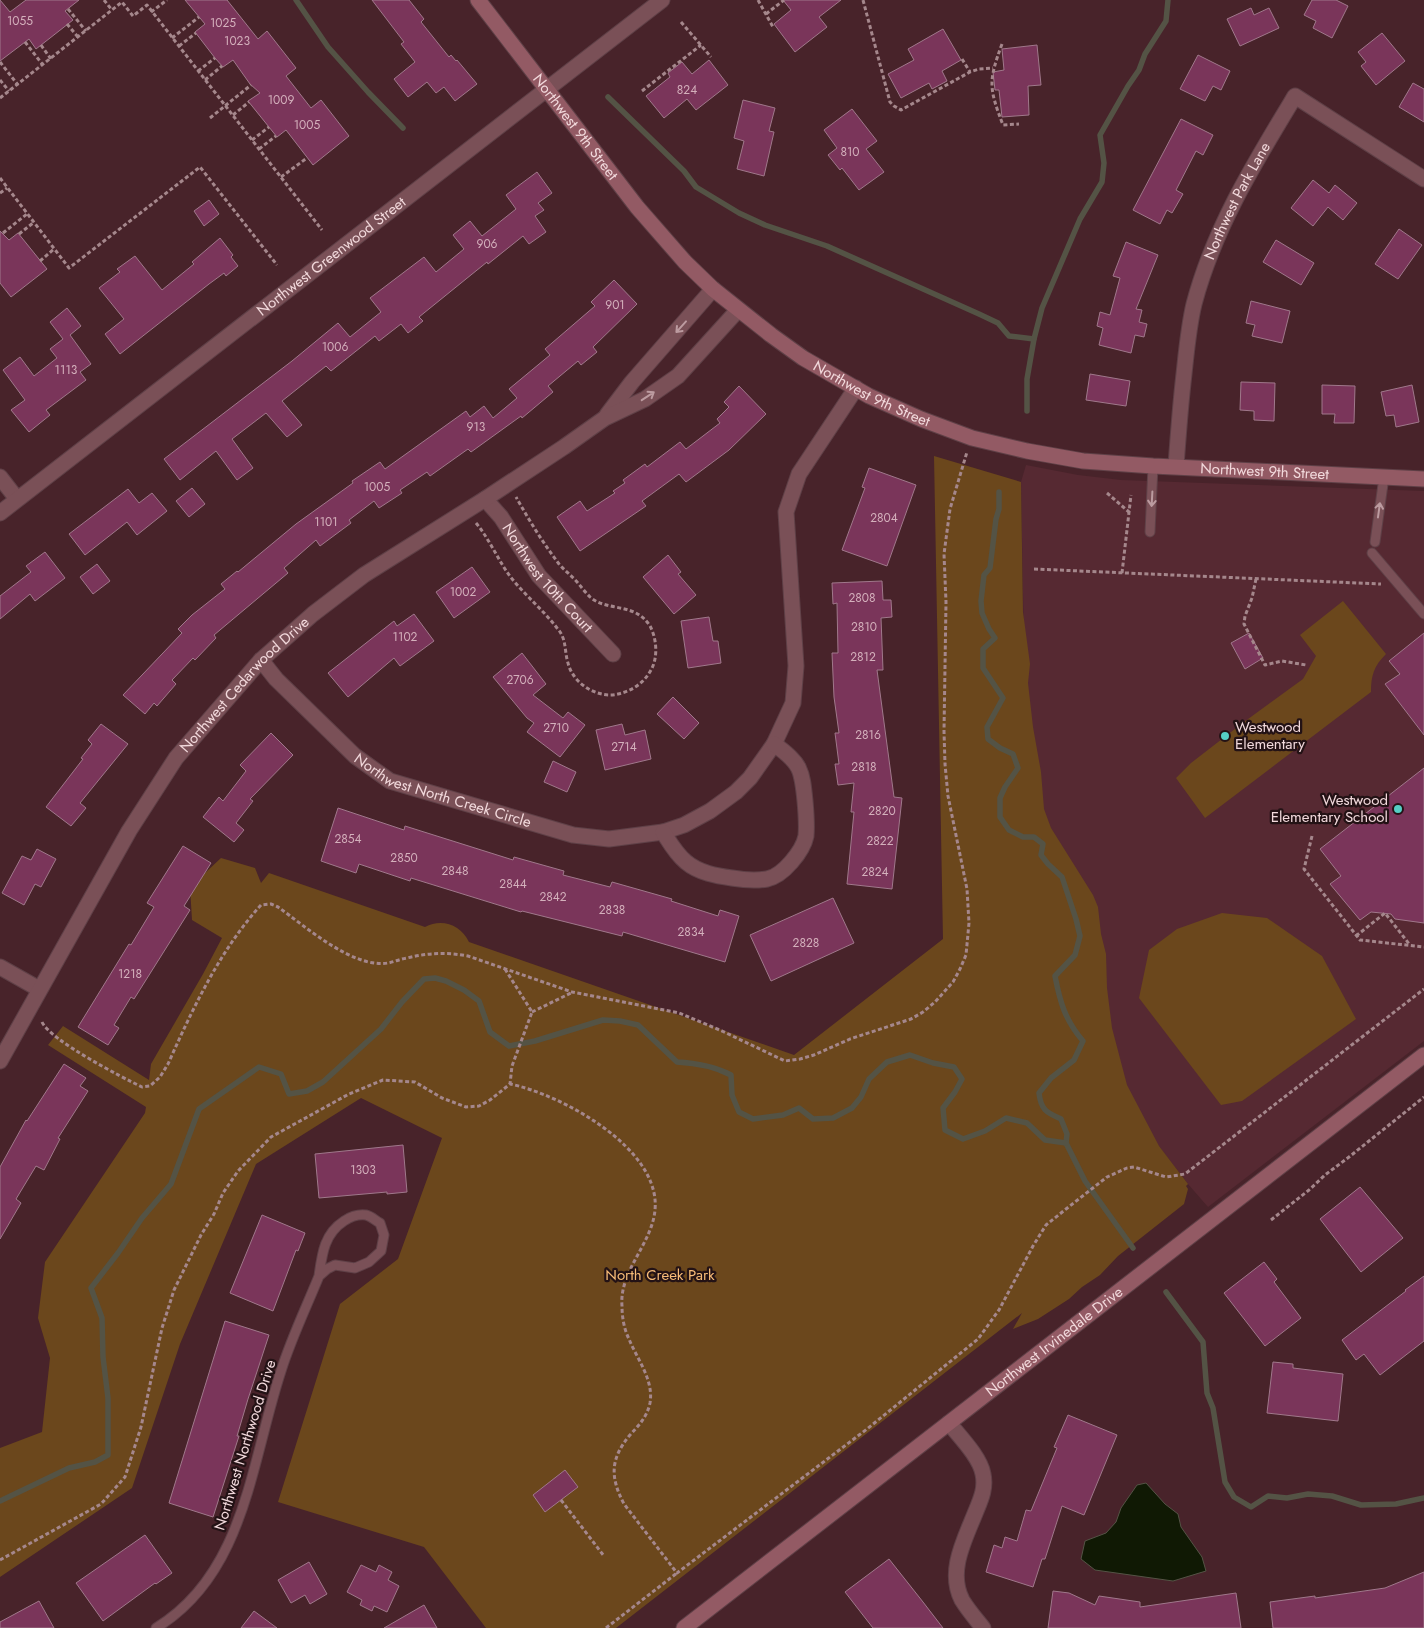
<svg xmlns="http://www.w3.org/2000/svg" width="1424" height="1628" font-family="Jost,sans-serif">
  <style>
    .built { fill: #562932 }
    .green { fill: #6b471c }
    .water { fill: #101904; stroke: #545345 }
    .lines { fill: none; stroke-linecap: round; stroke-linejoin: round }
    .stream { stroke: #545345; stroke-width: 5.5 }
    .building { fill: #7a355a; stroke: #a0788b }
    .lane-casing { stroke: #5f4047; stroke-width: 11 }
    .street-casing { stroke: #5f4047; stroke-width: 17 }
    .secondary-casing { stroke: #5f4047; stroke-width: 17 }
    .path { stroke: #a5878c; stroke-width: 3; stroke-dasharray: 4 2.5; stroke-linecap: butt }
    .lane { stroke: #7a5057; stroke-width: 9 }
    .street { stroke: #7a5057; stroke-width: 15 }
    .secondary { stroke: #935a64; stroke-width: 15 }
    .oneway { stroke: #bc9ba0 }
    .poi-dot { fill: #55cec5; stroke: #231215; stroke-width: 2 }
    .labels { text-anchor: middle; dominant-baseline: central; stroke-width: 4.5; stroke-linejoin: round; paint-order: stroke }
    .number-label { font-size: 12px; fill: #d4b0bc }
    .street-label { font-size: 15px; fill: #f2d9dc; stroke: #231215 }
    .poi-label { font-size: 15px; fill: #f2d9dc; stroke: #231215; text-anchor: start }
    .park-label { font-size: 15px; fill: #f8bc78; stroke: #231215 }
  </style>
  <rect width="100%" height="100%" fill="#48232a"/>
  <path class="built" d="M1026 465 1078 475 1121 480 1424 491V1041L1208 1207 1188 1184 1030 980 1021 482Z"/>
  <g class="green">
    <path d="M934 456 1021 482 1023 612 1030 664 1028 683 1033 727 1041 772 1044 809 1051 828 1093 895 1098 907 1101 934 1106 954 1107 988 1112 1028 1127 1085 1159 1146 1188 1184 1186 1186 1188 1189 1184 1204 1118 1256 1100 1275 1082 1287 1069 1299 1038 1319 1013 1329 1022 1313 616 1628H486L424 1547 278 1502 340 1304 398 1259 442 1138 361 1098 256 1164 180 1344 132 1488 0 1577V1448L42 1432 50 1358 38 1318 45 1262 145 1113 146 1107 48 1045 63 1026 149 1080 151 1064 203 974 222 938 192 920 190 887 221 858 255 868 261 883 269 873 425 927C442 918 461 925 469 942L794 1055 943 939Z"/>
    <path d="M1343 601 1386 654C1374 666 1371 675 1371 692L1205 818 1176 778 1191 763 1244 722 1303 679 1316 656 1300 635Z"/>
    <path d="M1222 913 1267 918 1322 956 1356 1019 1242 1101 1221 1105 1139 998 1149 950 1177 929Z"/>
  </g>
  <path class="water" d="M1146 1483 1165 1504 1178 1514 1181 1527 1202 1557 1206 1571 1173 1581 1095 1570 1081 1559 1085 1541 1106 1533 1116 1522 1121 1508 1137 1485Z"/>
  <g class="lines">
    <g class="stream">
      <path d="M296 0 328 47 368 92 403 128"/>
      <path d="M608 97 684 171 696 187 739 213 765 225 827 246 979 314 998 323 1009 336 1034 339"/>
      <path d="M1027 411V379L1034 339 1042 308 1080 219 1102 182 1104 163 1100 135 1128 86 1139 70 1145 54 1166 21 1168 0"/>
      <path d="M999 492V509L996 519 990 568 984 575 981 601 982 613 989 629 995 638 983 649V668L1003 698 987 727 988 739 1000 748 1013 754 1018 768 1005 787 1000 798V817L1009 830 1023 837H1034L1043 844 1041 855 1048 864 1062 877 1076 919 1080 936 1075 955 1055 976C1060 1002 1065 1020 1083 1041L1074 1060 1051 1078 1039 1093C1041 1110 1046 1112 1061 1119L1067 1134 1066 1143 1085 1181 1133 1248"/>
      <path d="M1166 1292 1203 1342 1207 1393 1213 1408 1225 1482 1234 1497 1251 1507 1268 1496 1287 1498 1308 1494 1332 1496 1361 1505 1396 1504 1424 1498"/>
      <path d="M0 1501 69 1468 95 1462 108 1455V1398L103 1357 102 1318 91 1288 118 1253 142 1218 171 1184 199 1109 259 1067 281 1074 289 1094 307 1091 323 1082 381 1029 402 1002 424 979 435 978 446 981 464 990 479 1001 490 1032 509 1046 535 1041 603 1020 620 1021 638 1025 677 1062C697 1063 714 1066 731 1075L732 1095 739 1112 753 1119 783 1115 799 1108 813 1119 833 1118 852 1108 861 1097 869 1079 887 1062 910 1055 933 1063 954 1067 962 1079 955 1092 943 1108 945 1130 963 1139 985 1131 1006 1118 1027 1123 1045 1140 1066 1143"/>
    </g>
  </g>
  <g class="building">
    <path d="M0 0 10 12 26 0H79L65 11 73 20 36 49 29 39 0 61Z"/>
    <path d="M185 0H227L258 39 267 31 296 68 286 76 311 108 321 100 349 136 313 165 286 130 277 137 248 101 260 93 250 84 233 60 223 67 215 58 195 32 205 24Z"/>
    <path d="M372 0H409L424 19 421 22 449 57 451 55 456 61 457 60 477 84 455 101 444 87 436 93 427 82 408 97 394 79 415 62 401 44 404 42Z"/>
    <path d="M783 0H841L819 17 827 27 795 52 774 24 791 10Z"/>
    <path d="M1312 0H1336L1348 6 1332 38 1313 28 1316 21 1304 15Z"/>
    <path d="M1251 8 1254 15 1269 8 1279 28 1240 46 1227 19Z"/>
    <path d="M943 29 961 60 942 71 947 81 932 89 929 83 901 98 888 74 914 60 908 49Z"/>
    <path d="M1382 33 1405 61 1376 85 1361 66 1366 62 1358 52Z"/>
    <path d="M1037 45 1041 85 1028 86 1029 115 1002 117 999 90H995L993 72 1004 70 1002 49Z"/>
    <path d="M1198 55 1230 71 1221 90 1213 86 1205 101 1180 89Z"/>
    <path d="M709 60 728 85 696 110 687 99 664 118 646 96 670 77 668 73 682 62 692 74Z"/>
    <path d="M1413 83 1424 89V122L1399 107Z"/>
    <path d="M743 100 775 108 769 131 774 132 764 176 737 169 744 141 734 138Z"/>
    <path d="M852 109 877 141 866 149 884 172 859 190 842 168 840 170 828 155 837 148 824 130Z"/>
    <path d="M1181 119 1213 135 1203 155 1196 151 1176 190 1183 194 1172 213 1167 210 1160 224 1133 210Z"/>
    <path d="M537 172 552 193 538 203 544 210 535 216 546 232 529 244 523 236 488 264 487 262 419 317 423 321 408 333 401 324 379 341 375 336 331 371 326 366 282 401 302 425 287 437 266 413 232 439 253 468 237 480 216 451 180 480 164 459 292 361 338 323 350 337 381 312 370 298 424 257 436 272 464 249 453 235 470 221 482 236 516 209 506 195Z"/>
    <path d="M1313 180 1329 193 1335 185 1357 203 1343 220 1328 207 1313 226 1291 208Z"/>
    <path d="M209 200 219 214 204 226 194 211Z"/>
    <path d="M1399 229 1422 245 1398 279 1375 264Z"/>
    <path d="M0 231 9 240 18 233 47 269 11 297 0 283Z"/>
    <path d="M220 238 233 255 231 257 238 266 226 276 224 273 209 284 120 354 105 334 124 319 99 288 120 272 117 269 135 256 162 290 194 264 192 262Z"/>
    <path d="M1276 240 1314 263 1301 285 1263 262Z"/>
    <path d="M1126 242 1158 255 1136 309 1142 310 1139 322 1147 324 1144 337 1135 335 1131 353 1099 345 1103 328 1097 326 1100 312 1110 315 1120 278 1113 276Z"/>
    <path d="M614 280 637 304 593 347 597 352 581 365 578 361 548 386 553 392 522 418 521 416 471 452 468 449 430 476 427 472 400 490 402 493 379 508 374 501 349 520 351 523 320 546 316 540 284 568 288 573 214 635 216 638 195 660 193 658 172 680 176 684 157 706 154 703 145 714 123 695 182 633 178 629 192 615 225 589 221 584 237 571 238 572 296 524 353 483 352 481 380 462 385 469 466 411 470 417 484 406 493 418 517 398 509 389 550 355 545 349 595 306 591 302Z"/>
    <path d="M1251 301 1290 311 1282 343 1252 336 1255 325 1246 323Z"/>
    <path d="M67 308 81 326 70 335 91 364 80 372 86 380 46 410 50 415 29 432 11 410 25 400 3 370 20 357 34 376 57 358 50 349 63 339 50 322Z"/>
    <path d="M1090 374 1130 381 1126 406 1086 400Z"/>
    <path d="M1241 382 1275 383 1274 421 1254 420V411L1240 410Z"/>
    <path d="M1322 385 1355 386 1354 423H1334L1335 414H1322Z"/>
    <path d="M1412 385 1419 422 1396 427 1394 415 1386 416 1381 392Z"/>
    <path d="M739 386 766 414 729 450 686 482 679 474 642 501 646 506 580 551 557 517 580 501 587 511 615 493 613 491 625 483 623 480 645 464 647 467 680 442 686 449 720 423 717 419 729 407 724 402Z"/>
    <path d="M869 468 916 485 887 566 842 550 865 488 862 487Z"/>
    <path d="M192 488 205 504 189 517 176 501Z"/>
    <path d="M128 489 139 503 152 493 167 511 137 535 127 522 85 555 69 534Z"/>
    <path d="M45 552 65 578 35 601 30 594 0 619V596L31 572 26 566Z"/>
    <path d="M668 555 681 572 678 574 696 595 674 614 643 577Z"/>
    <path d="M97 564 110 581 93 594 80 577Z"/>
    <path d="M472 567 490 592 454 618 436 592Z"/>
    <path d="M882 581 883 600H891L892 617 881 618 883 670H877L894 797 902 798 892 889 847 884 854 812H851L854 783 838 785 835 764H839L835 733H839L834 697 832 653H838L837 603 833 604 832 583Z"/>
    <path d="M414 614 434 641 400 666 394 658 348 697 328 673 394 621 397 626Z"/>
    <path d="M709 617 713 641H718L721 663 688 668 681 621Z"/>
    <path d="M1249 633 1263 658 1245 669 1231 643Z"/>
    <path d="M1424 633V735L1385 684 1400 674 1389 661Z"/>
    <path d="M522 653 546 684 533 695 563 718 568 712 585 725 560 757 527 732 534 723 527 718 493 677Z"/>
    <path d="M673 697 699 723 684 739 657 714Z"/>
    <path d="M101 724 128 744 80 803 86 808 71 826 46 807 83 759 81 758 92 744 88 740Z"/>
    <path d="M622 724 625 735 645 730 651 759 605 770 596 730Z"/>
    <path d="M271 733 293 755 250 799 253 801 236 823 244 830 234 842 203 817 219 797 223 801 246 771 240 765Z"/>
    <path d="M553 761 576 772 567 792 544 782Z"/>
    <path d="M1424 768V923L1395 919 1391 914 1371 912 1360 920 1330 884 1341 876 1320 849Z"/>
    <path d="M338 808 404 830 405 826 513 860 514 857 564 871 563 875 610 887 612 882 672 899 671 901 718 916 720 910 739 916 725 962 623 932 622 936 522 911 521 912 411 878 410 881 359 864 356 873 321 861Z"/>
    <path d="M183 846 211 863 184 906 190 910 134 999 131 997 114 1025 119 1028 108 1045 78 1027 129 944 131 945 154 907 147 903Z"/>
    <path d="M37 849 56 859 41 887 35 884 24 905 2 893 22 856 31 860Z"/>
    <path d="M833 898 854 943 771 981 750 935Z"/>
    <path d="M64 1064 86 1078 80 1086 88 1091 58 1138 60 1139 44 1170 36 1166 16 1199 21 1203 0 1239V1167L26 1120 27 1121Z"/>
    <path d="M403 1145 407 1192 387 1194V1192L319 1198 315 1154Z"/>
    <path d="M1360 1187 1403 1238 1361 1272 1320 1219Z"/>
    <path d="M262 1215 305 1233 298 1251 296 1250 273 1311 230 1293Z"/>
    <path d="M1264 1262 1277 1279 1274 1282 1301 1318 1265 1346 1224 1293Z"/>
    <path d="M1424 1276V1341L1380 1375 1364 1354 1356 1360 1342 1340 1406 1291 1405 1290Z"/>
    <path d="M225 1321 269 1335 248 1399 237 1436H239L213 1517 169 1503Z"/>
    <path d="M1273 1362 1293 1364V1368L1343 1374 1338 1421 1267 1413Z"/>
    <path d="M1068 1415 1117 1435 1084 1515 1062 1506 1045 1559H1042L1033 1587 986 1572 994 1545 1002 1548 1005 1537 1017 1541 1026 1510 1031 1511 1057 1448 1054 1447Z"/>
    <path d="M565 1470 578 1487 545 1512 533 1495Z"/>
    <path d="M145 1535 172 1573 156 1584 155 1583 103 1621 76 1583Z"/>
    <path d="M889 1559 923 1602 943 1628H873L845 1592Z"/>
    <path d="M309 1562 327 1594 310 1604 305 1595 291 1603 278 1580Z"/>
    <path d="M361 1565 376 1572 379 1565 392 1572 388 1580 399 1586 387 1612 374 1606 372 1611 360 1605 362 1600 347 1592Z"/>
    <path d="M1424 1572V1628H1273L1270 1602 1315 1596V1598L1385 1588Z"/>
    <path d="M1053 1591 1069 1593 1095 1605 1099 1596 1140 1602V1607L1236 1593 1241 1628H1048Z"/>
    <path d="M39 1601 54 1628H0V1622Z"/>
    <path d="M424 1605 437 1628H384Z"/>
    <path d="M254 1611 277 1628H241Z"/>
  </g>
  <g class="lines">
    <defs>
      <g id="lane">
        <path d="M1150 532 1153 466"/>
        <path d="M1375 542 1384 477"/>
        <path d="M1372 553 1424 614"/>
        <path d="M156 1628C245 1574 251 1462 281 1371 291 1339 306 1308 319 1276 322 1254 324 1234 344 1221 350 1217 358 1214 366 1215 371 1216 376 1221 380 1223L384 1235 381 1251 369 1262 355 1268 335 1265 327 1269 319 1276"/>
      </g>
      <g id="street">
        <path d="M607 415 632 382 713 289"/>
        <path id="s1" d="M1176 466C1178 438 1180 411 1183 383 1186 357 1188 329 1194 304 1214 228 1255 162 1295 96L1424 179"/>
        <path d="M0 477 17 499"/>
        <path id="s2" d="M485 499 501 517 539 576 613 654"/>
        <path id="s3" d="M0 513 662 0"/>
        <path id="s4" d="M261 660 276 679 355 756 390 781 573 835 609 839 663 832 684 825 710 811 736 792 750 778 774 744 793 703 796 666 786 512 799 474 856 388"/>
        <path d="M663 832C670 843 676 854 686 862 699 873 717 876 732 878 744 880 755 881 767 879 783 876 803 851 806 836 807 825 806 812 805 801 802 770 801 763 774 744"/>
        <path d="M0 967 39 989"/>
        <path id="s5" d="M0 1061 129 831 176 758 261 660 313 614 364 575 485 499 564 447 605 418 645 399 678 376 738 310"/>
        <path d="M949 1423C960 1437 980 1457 983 1474 986 1488 981 1499 976 1511 965 1539 947 1571 962 1600 968 1610 976 1619 983 1628"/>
      </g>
      <g id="secondary">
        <path id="s6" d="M478 0 637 207 685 262 713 289 771 335 803 358 869 396 921 419 972 438 1027 451 1083 461 1153 466 1424 479"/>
        <path id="s7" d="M684 1628 1424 1055"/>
      </g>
    </defs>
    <use href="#lane" class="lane-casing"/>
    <use href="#street" class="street-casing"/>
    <use href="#secondary" class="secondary-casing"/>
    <g class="path">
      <path d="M104 0 112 10"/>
      <path d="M758 0 773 27"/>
      <path d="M863 0 890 102 894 106 901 110 970 72 979 69 993 68"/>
      <path d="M68 9 86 31"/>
      <path d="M151 12 167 0"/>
      <path d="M766 14 784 0"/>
      <path d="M681 22 711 57"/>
      <path d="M67 24 78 37"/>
      <path d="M172 38 199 17"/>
      <path d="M25 42 43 65"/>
      <path d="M1002 44C988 82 989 88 1003 125L1019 124"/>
      <path d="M41 45 51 59"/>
      <path d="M179 46 196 33"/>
      <path d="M962 59 970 72"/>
      <path d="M0 62 18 85"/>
      <path d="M198 71 215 58"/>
      <path d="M0 80 9 91"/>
      <path d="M205 80 222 66"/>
      <path d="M642 91 701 45"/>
      <path d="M0 98 122 2 133 16 147 5 322 230"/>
      <path d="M233 115 249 102"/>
      <path d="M210 118 251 85"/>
      <path d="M252 140 269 127"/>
      <path d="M259 149 276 136"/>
      <path d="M281 177 307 158"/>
      <path d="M0 178 69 268 200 167 277 265"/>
      <path d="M0 193 7 188"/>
      <path d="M3 233 27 214"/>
      <path d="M19 234 33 223"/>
      <path d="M40 261 54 249"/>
      <path d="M1107 493 1129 512"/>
      <path d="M476 523C491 541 499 563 513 580 527 597 544 611 557 628 567 639 564 650 568 663 573 684 598 699 618 694 632 691 644 683 651 670 658 658 657 639 650 626 635 602 607 612 590 597 586 593 582 588 578 583 572 576 565 571 559 564 543 543 529 520 516 497"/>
      <path d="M1034 569 1381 584"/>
      <path d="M1122 573 1131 495"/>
      <path d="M1256 579 1252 598 1245 616 1244 624 1265 665 1282 661 1306 665"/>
      <path d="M1312 836 1304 869 1360 940 1424 947"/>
      <path d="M1356 936 1385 913 1410 945"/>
      <path d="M505 969 532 1012 512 1066 510 1084"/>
      <path d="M532 1012 571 993"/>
      <path d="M42 1022C50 1040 121 1077 142 1087L150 1086 160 1077 168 1064C193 1008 220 950 261 905L271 904 278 907C305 926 353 969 388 963 394 962 400 959 407 958 427 953 447 952 468 956L572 992 679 1013 722 1031 785 1061 800 1059 814 1055 850 1039 911 1019 923 1012 935 1002 953 982 960 969 966 955 969 923 967 889 948 796 945 764 944 731 946 602 944 554 950 509 967 452"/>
      <path d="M1271 1220 1309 1190 1325 1175 1349 1157 1424 1097"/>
      <path d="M561 1500 604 1556"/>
      <path d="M0 1560 101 1504 125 1477 141 1427 162 1328 174 1290 201 1235 214 1214 223 1193 238 1171 271 1137 349 1094 383 1080 415 1082 442 1098 466 1107 479 1106 490 1100 510 1084C560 1094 661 1148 655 1210 652 1244 619 1271 622 1306 622 1317 624 1329 629 1339 637 1359 654 1380 650 1403 647 1417 639 1425 630 1435 610 1459 610 1477 624 1504L677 1573 867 1429 978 1339 999 1310 1033 1246 1046 1225 1066 1209 1107 1177 1127 1168 1134 1167 1166 1177 1185 1174 1424 989"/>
      <path d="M606 1628 677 1573"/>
    </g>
    <use href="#lane" class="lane"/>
    <use href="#street" class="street"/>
    <use href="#secondary" class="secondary"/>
  </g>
  <defs><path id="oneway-shaft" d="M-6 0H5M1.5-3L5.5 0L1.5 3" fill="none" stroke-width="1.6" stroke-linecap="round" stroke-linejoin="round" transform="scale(1.25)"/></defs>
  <g class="oneway">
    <use href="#oneway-shaft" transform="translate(681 327) rotate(132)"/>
    <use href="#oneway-shaft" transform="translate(648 396) rotate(-33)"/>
    <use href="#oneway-shaft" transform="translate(1152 499) rotate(93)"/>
    <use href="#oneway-shaft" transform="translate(1379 510) rotate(-82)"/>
  </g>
  <g class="poi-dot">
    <circle cx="1225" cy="736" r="5"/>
    <circle cx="1398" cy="809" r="5"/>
  </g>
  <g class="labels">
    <g class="number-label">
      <text x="20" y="21">1055</text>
      <text x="223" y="23">1025</text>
      <text x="237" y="41">1023</text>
      <text x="687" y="90">824</text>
      <text x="281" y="100">1009</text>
      <text x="307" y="125">1005</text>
      <text x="850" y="152">810</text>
      <text x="487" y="244">906</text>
      <text x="615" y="305">901</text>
      <text x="335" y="347">1006</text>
      <text x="66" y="370">1113</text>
      <text x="476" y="427">913</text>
      <text x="377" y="487">1005</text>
      <text x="884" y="518">2804</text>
      <text x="326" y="522">1101</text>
      <text x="463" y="592">1002</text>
      <text x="862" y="598">2808</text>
      <text x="864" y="627">2810</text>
      <text x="405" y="637">1102</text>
      <text x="863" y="657">2812</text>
      <text x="520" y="680">2706</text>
      <text x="556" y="728">2710</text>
      <text x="868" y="735">2816</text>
      <text x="624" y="747">2714</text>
      <text x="864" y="767">2818</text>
      <text x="882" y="811">2820</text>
      <text x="348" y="839">2854</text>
      <text x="880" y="841">2822</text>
      <text x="404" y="858">2850</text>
      <text x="455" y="871">2848</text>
      <text x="875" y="872">2824</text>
      <text x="513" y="884">2844</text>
      <text x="553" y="897">2842</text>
      <text x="612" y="910">2838</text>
      <text x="691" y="932">2834</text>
      <text x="806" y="943">2828</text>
      <text x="130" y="974">1218</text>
      <text x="363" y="1170">1303</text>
    </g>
    <g class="street-label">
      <text stroke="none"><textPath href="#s6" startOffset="160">Northwest 9th Street</textPath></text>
      <text stroke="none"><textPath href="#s1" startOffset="275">Northwest Park Lane</textPath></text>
      <text stroke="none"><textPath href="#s3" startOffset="419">Northwest Greenwood Street</textPath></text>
      <text stroke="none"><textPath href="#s6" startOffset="564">Northwest 9th Street</textPath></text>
      <text stroke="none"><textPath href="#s6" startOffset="969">Northwest 9th Street</textPath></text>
      <text stroke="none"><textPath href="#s2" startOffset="101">Northwest 10th Court</textPath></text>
      <text stroke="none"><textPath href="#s5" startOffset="451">Northwest Cedarwood Drive</textPath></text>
      <text stroke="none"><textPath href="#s4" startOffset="230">Northwest North Creek Circle</textPath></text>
      <text stroke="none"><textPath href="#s7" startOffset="468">Northwest Irvinedale Drive</textPath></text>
      <text transform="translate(245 1445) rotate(-73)">Northwest Northwood Drive</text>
    </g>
    <g class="poi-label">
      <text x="1235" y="727">Westwood<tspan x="1235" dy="17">Elementary</tspan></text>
      <text x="1388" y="800" text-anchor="end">Westwood<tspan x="1388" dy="17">Elementary School</tspan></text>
    </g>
    <g class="park-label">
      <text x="660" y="1275">North Creek Park</text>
    </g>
  </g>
</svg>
